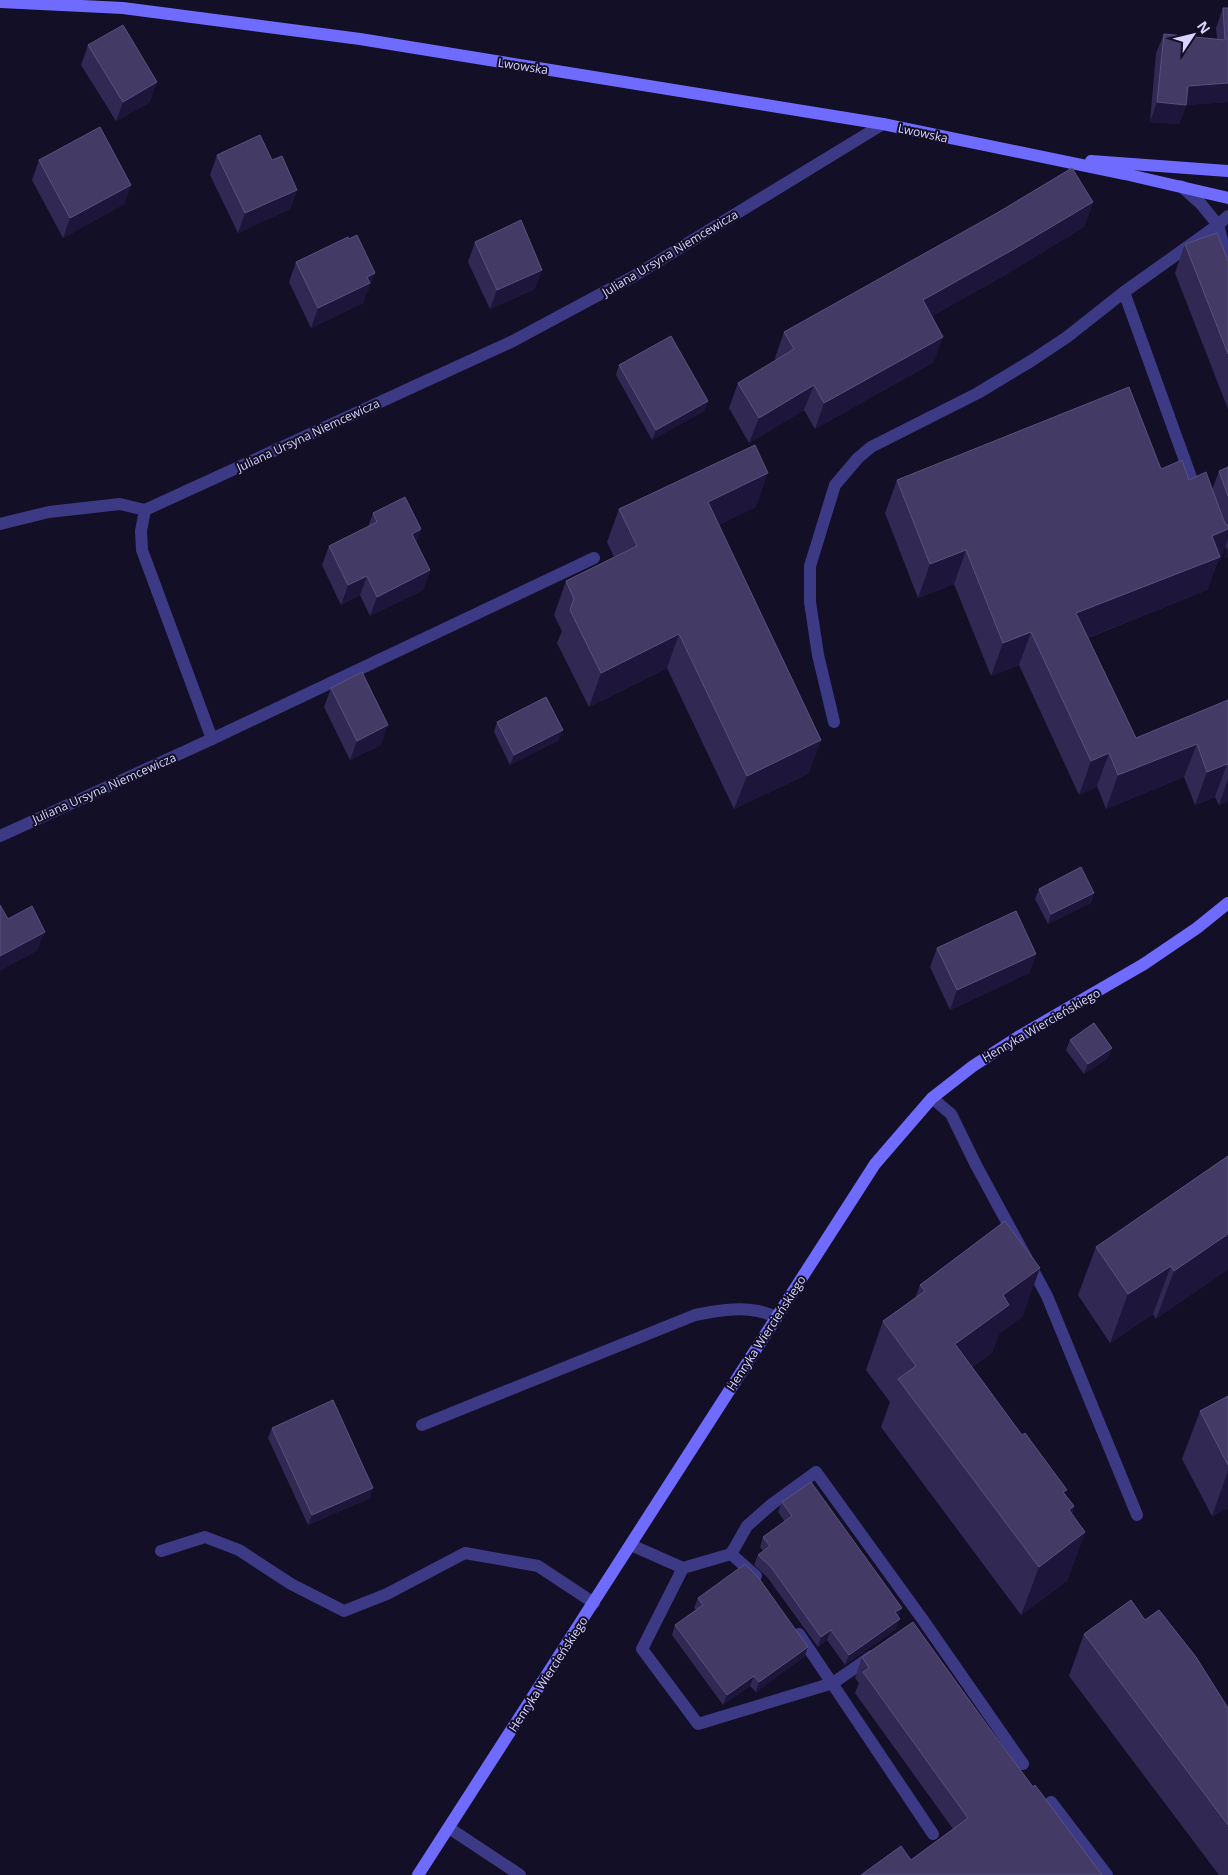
<svg xmlns="http://www.w3.org/2000/svg" width="1228" height="1875" font-family="'Open Sans',sans-serif">
  <style>
    .lines { fill: none; stroke-linecap: round; stroke-linejoin: round }
    .lane { stroke: #3d3a85; stroke-width: 12 }
    .street { stroke: #3d3a85; stroke-width: 12 }
    .secondary { stroke: #6f6bff; stroke-width: 12 }
    .wall { fill: #312854 }
    .shaded-wall { fill: #1d163a }
    .building { fill: #433a66; stroke: #5a527e }
    .labels { text-anchor: middle; dominant-baseline: central; stroke-width: 4; stroke-linejoin: round; paint-order: stroke }
    .street-label { font-size: 12px; fill: #d9d4ff; stroke: #130f26 }
  </style>
  <rect width="100%" height="100%" fill="#130f26"/>
  <g class="lines">
    <g class="lane">
      <path d="M1124 292 1197 494"/>
      <path d="M0 524 49 512 120 504 145 510"/>
      <path d="M834 722 818 655 810 602V566L835 485 858 458 871 447 978 393 1031 361 1067 337 1124 292 1218 225"/>
      <path d="M422 1425 695 1315C715 1311 737 1307 758 1311 764 1312 771 1315 777 1317"/>
      <path d="M631 1545 683 1568 731 1554 756 1576"/>
      <path d="M161 1551 205 1537 239 1550 291 1584 344 1611 387 1594 465 1553 538 1566 594 1603"/>
      <path d="M731 1554 747 1526 772 1504 816 1472 923 1620 1023 1764"/>
      <path d="M683 1568 642 1649 698 1724 833 1683 872 1656"/>
      <path d="M799 1634 933 1834"/>
      <path d="M1051 1802 1107 1875"/>
      <path d="M449 1828 520 1875"/>
    </g>
    <g class="street">
      <path d="M1181 186 1201 204 1218 225 1228 262"/>
      <path d="M1218 225 1228 216"/>
      <path d="M212 739 594 558"/>
      <path d="M0 836 212 739 142 550 141 531 145 510 513 341 634 276 883 124"/>
      <path d="M932 1098 951 1114 976 1165 1047 1296 1137 1515"/>
    </g>
    <g class="secondary">
      <path d="M0 2 123 8 360 39 883 124 1125 174 1228 198"/>
      <path d="M1091 161 1228 171"/>
      <path d="M418 1875 875 1164 932 1098 973 1066 1018 1037 1144 964 1197 928 1228 903"/>
    </g>
  </g>
  <g class="wall">
    <path d="M1223 8H1228V102L1186 105 1179 124 1150 122 1156 53 1164 34 1217 39 1216 28Z"/>
    <path d="M88 45 150 102 116 121 81 65Z"/>
    <path d="M217 155 272 160 297 190 290 209 238 233 210 175Z"/>
    <path d="M39 160 131 185 124 204 63 238 32 180Z"/>
    <path d="M1093 202 1084 227 1005 275 932 316 934 362 815 429 804 410 749 443 729 408 738 383 776 360 775 358 784 332Z"/>
    <path d="M475 242 535 289 490 309 468 262Z"/>
    <path d="M1185 244 1228 261V409L1175 273Z"/>
    <path d="M296 262 368 292 366 293 363 303 311 328 289 282Z"/>
    <path d="M619 365 708 401 704 411 652 440 616 375Z"/>
    <path d="M1228 467V556L1224 558 1227 551 1225 546 1220 560 1218 561 1207 590 1088 638 1136 738 1228 700V801L1219 805 1215 797 1195 805 1184 777 1106 809 1097 786 1079 795 1019 665 991 676 954 584 918 598 885 513 897 480 1161 469 1212 490 1219 471Z"/>
    <path d="M756 507 718 525 821 740 808 774 734 809 667 668 589 707 557 643 562 631 554 615 566 581 614 557 607 542 619 509Z"/>
    <path d="M373 513 421 529 416 542 430 570 423 590 370 616 360 595 341 605 322 565 329 546 368 527Z"/>
    <path d="M331 688 381 745 350 760 324 707Z"/>
    <path d="M497 722 559 740 510 765 494 732Z"/>
    <path d="M1039 889 1094 893 1091 903 1048 924 1035 899Z"/>
    <path d="M937 948 1036 954 1029 973 950 1010 930 967Z"/>
    <path d="M1070 1040 1108 1058 1084 1074 1066 1050Z"/>
    <path d="M1228 1156 1156 1319 1153 1314 1110 1343 1078 1295 1096 1247Z"/>
    <path d="M920 1285 1023 1316 999 1334 992 1353 972 1367 1074 1506 1072 1514 1085 1532 1067 1581 1021 1615 881 1427 890 1402 866 1370 883 1321 915 1298Z"/>
    <path d="M1228 1396V1508L1212 1516 1182 1459 1200 1411Z"/>
    <path d="M272 1428 370 1498 308 1525 268 1438Z"/>
    <path d="M782 1502 899 1617 896 1629 845 1665 827 1640 818 1647 767 1577 754 1565 758 1555 763 1551 760 1547 763 1537 785 1522 778 1512Z"/>
    <path d="M698 1598 808 1647 804 1657 756 1692 750 1686 723 1705 672 1635 675 1625 696 1610 694 1608Z"/>
    <path d="M1145 1620 1228 1708V1875H1219L1069 1676 1084 1634Z"/>
    <path d="M862 1657 990 1729 1033 1787 911 1860 953 1829 855 1693 859 1683 855 1678Z"/>
  </g>
  <g class="shaded-wall">
    <path d="M157 82 150 102 116 121 123 102Z"/>
    <path d="M1228 83V102L1186 105 1179 124 1150 122 1157 102 1188 86Z"/>
    <path d="M131 185 124 204 63 238 70 218Z"/>
    <path d="M297 190 290 209 238 233 245 213Z"/>
    <path d="M1093 202 1084 227 1005 275 914 326 923 300Z"/>
    <path d="M542 270 535 289 490 309 497 290Z"/>
    <path d="M375 273 368 292 366 293 363 303 311 328 318 308 367 277Z"/>
    <path d="M943 337 934 362 815 429 824 403Z"/>
    <path d="M814 385 804 410 749 443 759 418Z"/>
    <path d="M708 401 704 411 652 440 656 430Z"/>
    <path d="M768 473 756 507 696 536 708 502Z"/>
    <path d="M421 529 414 549 412 534Z"/>
    <path d="M1228 529V539L1220 560 1218 561 1207 590 1064 647 1076 613 1212 536Z"/>
    <path d="M1228 547V556L1224 558Z"/>
    <path d="M966 550 954 584 918 598 930 564Z"/>
    <path d="M430 570 423 590 370 616 377 597Z"/>
    <path d="M367 576 360 595 341 605 348 585Z"/>
    <path d="M1031 632 1019 665 991 676 1003 643Z"/>
    <path d="M679 634 667 668 589 707 601 673Z"/>
    <path d="M388 725 381 745 350 760 357 741Z"/>
    <path d="M563 730 559 740 510 765 514 755Z"/>
    <path d="M821 740 808 774 734 809 747 776Z"/>
    <path d="M1197 744 1184 777 1106 809 1118 775Z"/>
    <path d="M1109 753 1097 786 1079 795 1091 761Z"/>
    <path d="M1227 764 1215 797 1195 805 1207 772Z"/>
    <path d="M1228 779V801L1219 805Z"/>
    <path d="M1094 893 1091 903 1048 924 1051 914Z"/>
    <path d="M45 932 37 951 0 971V956Z"/>
    <path d="M1036 954 1029 973 950 1010 957 990Z"/>
    <path d="M1112 1048 1108 1058 1084 1074 1088 1064Z"/>
    <path d="M1228 1234V1270L1156 1319 1174 1271Z"/>
    <path d="M1171 1266 1153 1314 1110 1343 1128 1294Z"/>
    <path d="M1040 1268 1023 1316 999 1334 992 1353 937 1392 955 1344 1003 1295Z"/>
    <path d="M1228 1471V1508L1212 1516Z"/>
    <path d="M373 1488 370 1498 308 1525 312 1515Z"/>
    <path d="M1074 1506 1058 1553 1085 1532 1067 1581 1021 1615 1039 1567 1069 1510Z"/>
    <path d="M902 1608 898 1618 895 1612Z"/>
    <path d="M900 1619 896 1629 845 1665 849 1655Z"/>
    <path d="M831 1630 827 1640 818 1647 821 1637Z"/>
    <path d="M808 1647 804 1657 756 1692 759 1682Z"/>
    <path d="M754 1676 750 1686 723 1705 727 1695Z"/>
  </g>
  <g class="building">
    <path d="M1223 8H1228V83L1188 86 1186 105 1157 102 1164 34 1225 40Z"/>
    <path d="M123 25 157 82 123 102 88 45Z"/>
    <path d="M100 127 131 185 70 218 39 160Z"/>
    <path d="M260 135 272 160 282 156 297 190 245 213 217 155Z"/>
    <path d="M1072 168 1093 202 1014 249 923 300 943 337 824 403 814 385 759 418 738 383 794 349 784 332 997 213Z"/>
    <path d="M521 220 542 270 497 290 475 242Z"/>
    <path d="M1217 233 1228 261V354L1185 244Z"/>
    <path d="M357 235 375 273 367 277 370 283 318 308 296 262 348 237 349 239Z"/>
    <path d="M671 336 708 401 656 430 619 365Z"/>
    <path d="M1129 387 1161 469 1182 460 1189 480 1206 472 1224 521 1226 525H1228V529L1212 536 1220 557 1076 613 1136 738 1228 700V765L1227 764 1207 772 1197 744 1118 775 1109 753 1091 761 1031 632 1003 643 966 550 930 564 897 480Z"/>
    <path d="M755 445 768 473 708 502 821 740 747 776 679 634 601 673 570 610 574 599 566 581 637 546 619 509Z"/>
    <path d="M1228 467V496L1219 471Z"/>
    <path d="M405 497 421 529 412 534 430 570 377 597 367 576 348 585 329 546 377 522 373 513Z"/>
    <path d="M362 672 388 725 357 741 331 688Z"/>
    <path d="M546 697 563 730 514 755 497 722Z"/>
    <path d="M1081 867 1094 893 1051 914 1039 889Z"/>
    <path d="M0 905 8 919 32 906 45 932 0 956Z"/>
    <path d="M1016 911 1036 954 957 990 937 948Z"/>
    <path d="M1094 1023 1112 1048 1088 1064 1070 1040Z"/>
    <path d="M1228 1156V1234L1174 1271 1171 1266 1128 1294 1096 1247Z"/>
    <path d="M1005 1221 1040 1268 1003 1295 1009 1305 955 1344 1022 1435 1025 1433 1067 1490 1063 1492 1074 1506 1069 1510 1085 1532 1039 1567 898 1379 916 1366 883 1321 925 1291 920 1285Z"/>
    <path d="M1228 1396V1465L1200 1411Z"/>
    <path d="M333 1400 373 1488 312 1515 272 1428Z"/>
    <path d="M811 1482 902 1608 895 1612 900 1619 849 1655 831 1630 821 1637 771 1567 758 1555 770 1546 763 1537 792 1516 782 1502Z"/>
    <path d="M745 1564 758 1577 808 1647 759 1682 754 1676 727 1695 675 1625 703 1605 698 1598Z"/>
    <path d="M1131 1600 1145 1620 1159 1610 1196 1657 1228 1708V1825L1084 1634Z"/>
    <path d="M913 1622 990 1729 1033 1787 1035 1785 1102 1875H861L901 1846 911 1860 968 1818 863 1672 869 1668 862 1657Z"/>
  </g>
  <g class="labels">
    <g class="street-label">
      <text transform="translate(523 66) rotate(9)">Lwowska</text>
      <text transform="translate(923 133) rotate(12)">Lwowska</text>
      <text transform="translate(670 253) rotate(-31)">Juliana Ursyna Niemcewicza</text>
      <text transform="translate(308 435) rotate(-25)">Juliana Ursyna Niemcewicza</text>
      <text transform="translate(104 788) rotate(-24)">Juliana Ursyna Niemcewicza</text>
      <text transform="translate(1041 1025) rotate(-30)">Henryka Wiercieńskiego</text>
      <text transform="translate(766 1333) rotate(-57)">Henryka Wiercieńskiego</text>
      <text transform="translate(548 1674) rotate(-57)">Henryka Wiercieńskiego</text>
    </g>
  </g>
  <g transform="translate(1193 35) rotate(55)" stroke="#130f26" stroke-width="4" paint-order="stroke">
  <path d="M0-4L9 19L0 12L-9 19Z" fill="#d9d4ff"/>
  <text y="-8" font-size="14" font-weight="bold" text-anchor="middle" fill="#d9d4ff">N</text>
  </g>
</svg>
